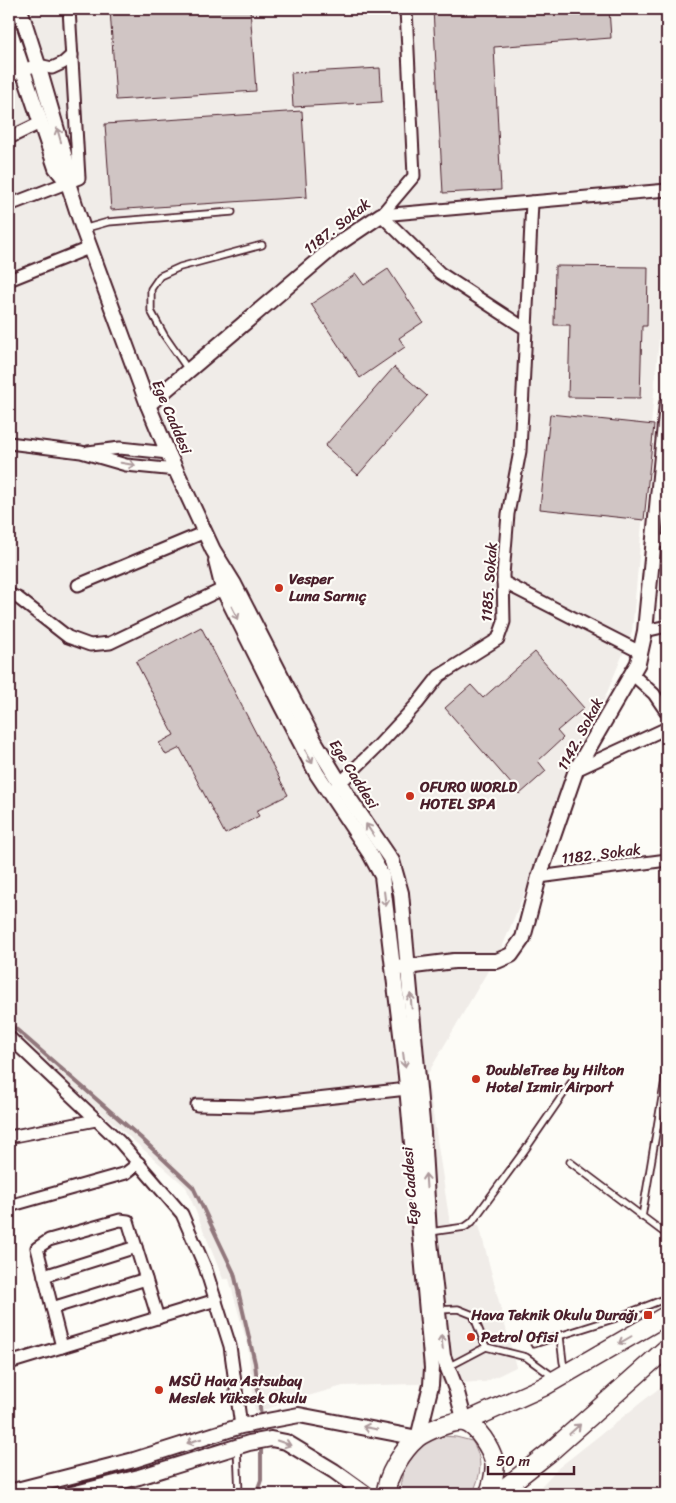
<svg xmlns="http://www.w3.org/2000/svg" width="676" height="1503" font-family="Sriracha,sans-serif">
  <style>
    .built { fill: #f0ece8 }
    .green { fill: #e3dcda; stroke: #967e82 }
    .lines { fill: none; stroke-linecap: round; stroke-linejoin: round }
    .stream { stroke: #91777b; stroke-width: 4 }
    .building { fill: #d0c5c4; stroke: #4a1f2b }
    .service-casing { stroke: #4a1f2b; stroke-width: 9 }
    .minor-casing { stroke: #4a1f2b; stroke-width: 15 }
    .tertiary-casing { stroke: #4a1f2b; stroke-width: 18 }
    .primary-casing { stroke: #4a1f2b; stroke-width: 21 }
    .service { stroke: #fdfcf7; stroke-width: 5.5 }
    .minor { stroke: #fdfcf7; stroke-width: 11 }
    .tertiary { stroke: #fdfcf7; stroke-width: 14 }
    .primary { stroke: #fdfcf7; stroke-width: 18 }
    .oneway { stroke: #ac999b }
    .poi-dot { fill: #c8321e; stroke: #fdfcf7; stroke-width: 2 }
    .labels { text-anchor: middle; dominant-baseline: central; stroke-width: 4.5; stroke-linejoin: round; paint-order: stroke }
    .street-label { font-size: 15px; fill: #4a1f2b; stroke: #fdfcf7 }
    .poi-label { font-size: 15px; font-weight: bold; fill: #4a1f2b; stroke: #fdfcf7; text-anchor: start }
  </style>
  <rect width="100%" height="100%" fill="#fdfcf7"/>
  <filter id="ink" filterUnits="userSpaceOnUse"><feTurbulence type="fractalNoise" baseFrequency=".02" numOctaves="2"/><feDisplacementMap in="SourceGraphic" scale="10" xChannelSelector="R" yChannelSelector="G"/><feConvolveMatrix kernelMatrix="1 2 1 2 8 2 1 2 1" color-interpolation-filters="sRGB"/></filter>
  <g filter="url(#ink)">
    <g class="built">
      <path d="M9 9H667V252L632 632 503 945 427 1075 450 1224 479 1225 516 1367 485 1382 343 1386 287 1402 255 1413 248 1347 229 1279H223L186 1187 9 1031Z"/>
      <path d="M667 1382V1494H534L557 1469Z"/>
    </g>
    <path class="green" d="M443 1436 456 1437 472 1441C484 1460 481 1476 472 1494H401C397 1476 412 1452 427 1442 431 1439 438 1438 443 1436Z"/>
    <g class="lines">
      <g class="stream">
        <path d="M9 1023 141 1138 193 1187 234 1273 255 1363 261 1417"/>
        <path d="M256 1494 261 1480V1448"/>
      </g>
    </g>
    <g class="building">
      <path d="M110 9H250L256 91 116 100Z"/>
      <path d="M433 9H609L611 38 494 47 501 190 443 193Z"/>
      <path d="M380 68 382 102 293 107 291 73Z"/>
      <path d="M302 111 307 197 111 210 105 124Z"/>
      <path d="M555 266 648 267 647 326H642L640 398 568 397 570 325H554Z"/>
      <path d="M388 269 423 322 399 338 405 347 360 378 311 304 356 274 364 285Z"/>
      <path d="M394 367 427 396 358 475 325 446Z"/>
      <path d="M550 414 654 425 644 520 540 509Z"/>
      <path d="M201 627 288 795 256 811 259 816 225 834 180 748 166 755 159 743 174 735 136 662Z"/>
      <path d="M535 652 584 708 557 731 563 738 538 761 546 771 520 794 445 708 471 685 483 698Z"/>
    </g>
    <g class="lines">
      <defs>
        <g id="service">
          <path d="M83 229 108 222 232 212"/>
          <path d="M189 371 164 335 151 311V289L160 276 180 267 262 245"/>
          <path d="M570 1162 667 1235"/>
          <path d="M642 1217 667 1068"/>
          <path d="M430 1232 465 1227 472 1222 527 1147 571 1083"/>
          <path d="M438 1310 458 1309 473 1315 486 1347 448 1367"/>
          <path d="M560 1337 563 1362 566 1372"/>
          <path d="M534 1344 613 1319 667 1298"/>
          <path d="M486 1347 526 1357 555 1378"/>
          <path d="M237 1447 239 1494"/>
        </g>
        <g id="minor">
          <path d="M9 77 22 70 38 65 52 68 63 63 72 55"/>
          <path d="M9 138 40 123"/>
          <path d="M9 205 79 178 69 9"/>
          <path d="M381 215 667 190"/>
          <path d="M381 215 414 176 406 9"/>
          <path d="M9 280 89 248"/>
          <path d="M526 329 532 202"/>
          <path d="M9 443 81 452 126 465 176 470"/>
          <path d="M88 452 120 448 168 453"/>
          <path d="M654 543 667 540"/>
          <path d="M503 582 640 652"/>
          <path d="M78 585 205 532"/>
          <path d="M9 594 18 598 68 637 90 645 110 643 231 585"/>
          <path d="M645 631 667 626"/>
          <path d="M632 674 654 694 667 713"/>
          <path d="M576 770 667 728"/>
          <path d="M335 788 377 747 417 704 439 676 498 639 504 622 503 575 508 514 520 451 526 329 440 273 381 215"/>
          <path d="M539 877 667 860"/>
          <path d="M9 1037 120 1142 182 1214 205 1267 230 1346 241 1426"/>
          <path d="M197 1105 254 1106 407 1089"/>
          <path d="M9 1137 96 1120"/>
          <path d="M9 1206 126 1173 139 1163"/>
          <path d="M44 1276 136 1247"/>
          <path d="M52 1308 146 1279"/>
          <path d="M62 1347 37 1248 49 1240 120 1220 128 1221 158 1318"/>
          <path d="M9 1363 216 1300"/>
        </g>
        <g id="tertiary">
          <path d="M20 9 38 65 66 161 68 183 83 229 148 405 168 453 213 550 234 584 315 742 349 798 392 861 401 893 423 1133 429 1233 443 1356 456 1389 465 1422"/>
          <path d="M9 29 56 168 68 183"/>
          <path d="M148 405 335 246 381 215"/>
          <path d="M398 968 454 961H497L511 955 523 938 539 877 576 770 638 663 645 631 667 404"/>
          <path d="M9 1492 134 1460 241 1426 299 1415 418 1438 431 1385 432 1368 406 1076 382 876 369 852 317 774 281 705 223 589 216 561"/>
          <path d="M72 1494 139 1477 249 1443 271 1439 286 1442 334 1471 366 1494"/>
        </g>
        <g id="primary">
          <path d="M465 1422 543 1387 667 1315"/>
          <path d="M386 1494C386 1476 403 1450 417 1438 426 1431 453 1420 464 1422 477 1425 491 1449 494 1461 496 1469 492 1488 488 1494"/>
          <path d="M497 1494 549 1453 667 1348"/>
        </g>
      </defs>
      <use href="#service" class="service-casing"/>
      <use href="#minor" class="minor-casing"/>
      <use href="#tertiary" class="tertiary-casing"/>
      <use href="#primary" class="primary-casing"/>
      <use href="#service" class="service"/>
      <use href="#minor" class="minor"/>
      <use href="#tertiary" class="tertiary"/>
      <use href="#primary" class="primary"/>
    </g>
    <defs><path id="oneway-shaft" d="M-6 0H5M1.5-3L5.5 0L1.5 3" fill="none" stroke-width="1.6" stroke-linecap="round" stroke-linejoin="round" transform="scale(1.25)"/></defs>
    <g class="oneway">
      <use href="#oneway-shaft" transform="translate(59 135) rotate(-106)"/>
      <use href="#oneway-shaft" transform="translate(128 464) rotate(10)"/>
      <use href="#oneway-shaft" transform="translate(235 613) rotate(63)"/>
      <use href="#oneway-shaft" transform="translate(309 757) rotate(62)"/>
      <use href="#oneway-shaft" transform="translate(370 830) rotate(-124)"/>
      <use href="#oneway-shaft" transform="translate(385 899) rotate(83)"/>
      <use href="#oneway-shaft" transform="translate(411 1001) rotate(-95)"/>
      <use href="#oneway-shaft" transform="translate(404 1060) rotate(83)"/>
      <use href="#oneway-shaft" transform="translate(426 1181) rotate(-94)"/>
      <use href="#oneway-shaft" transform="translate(625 1340) rotate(150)"/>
      <use href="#oneway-shaft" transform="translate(442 1342) rotate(-96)"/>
      <use href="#oneway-shaft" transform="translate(370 1428) rotate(-169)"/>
      <use href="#oneway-shaft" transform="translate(575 1429) rotate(-42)"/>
      <use href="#oneway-shaft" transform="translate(194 1441) rotate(163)"/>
      <use href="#oneway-shaft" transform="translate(284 1443) rotate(19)"/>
    </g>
  </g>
  <g class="poi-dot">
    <circle cx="279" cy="588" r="5"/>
    <circle cx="410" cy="796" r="5"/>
    <circle cx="476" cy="1079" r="5"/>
    <rect x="643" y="1310" width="10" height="10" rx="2.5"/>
    <circle cx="471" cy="1337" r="5"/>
    <circle cx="159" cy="1390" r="5"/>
  </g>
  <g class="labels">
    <g class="street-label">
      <text transform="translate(337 226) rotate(-38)">1187. Sokak</text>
      <text transform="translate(172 417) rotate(67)">Ege Caddesi</text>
      <text transform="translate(489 582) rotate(-86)">1185. Sokak</text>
      <text transform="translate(580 734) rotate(-62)">1142. Sokak</text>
      <text transform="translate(354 774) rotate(58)">Ege Caddesi</text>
      <text transform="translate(601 854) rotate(-7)">1182. Sokak</text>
      <text transform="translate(410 1186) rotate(-94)">Ege Caddesi</text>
    </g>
    <g class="poi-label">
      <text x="289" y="579">Vesper<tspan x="289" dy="17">Luna Sarnıç</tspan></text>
      <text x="420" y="787">OFURO WORLD<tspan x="420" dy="17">HOTEL SPA</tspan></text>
      <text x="486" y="1070">DoubleTree by Hilton<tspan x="486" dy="17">Hotel Izmir Airport</tspan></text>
      <text x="638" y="1315" text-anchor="end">Hava Teknik Okulu Durağı</text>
      <text x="481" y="1337">Petrol Ofisi</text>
      <text x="169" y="1381">MSÜ Hava Astsubay<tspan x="169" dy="17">Meslek Yüksek Okulu</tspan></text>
    </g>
  </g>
  <rect width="676" height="1503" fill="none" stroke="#fdfcf7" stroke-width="30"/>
  <rect x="15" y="15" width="646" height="1473" fill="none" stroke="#4a1f2b" stroke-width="2" filter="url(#ink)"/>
  <path d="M488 1466v8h86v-8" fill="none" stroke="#4a1f2b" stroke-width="2.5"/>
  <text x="496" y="1466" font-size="15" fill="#4a1f2b" stroke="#fdfcf7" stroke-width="4" paint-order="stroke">50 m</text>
</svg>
